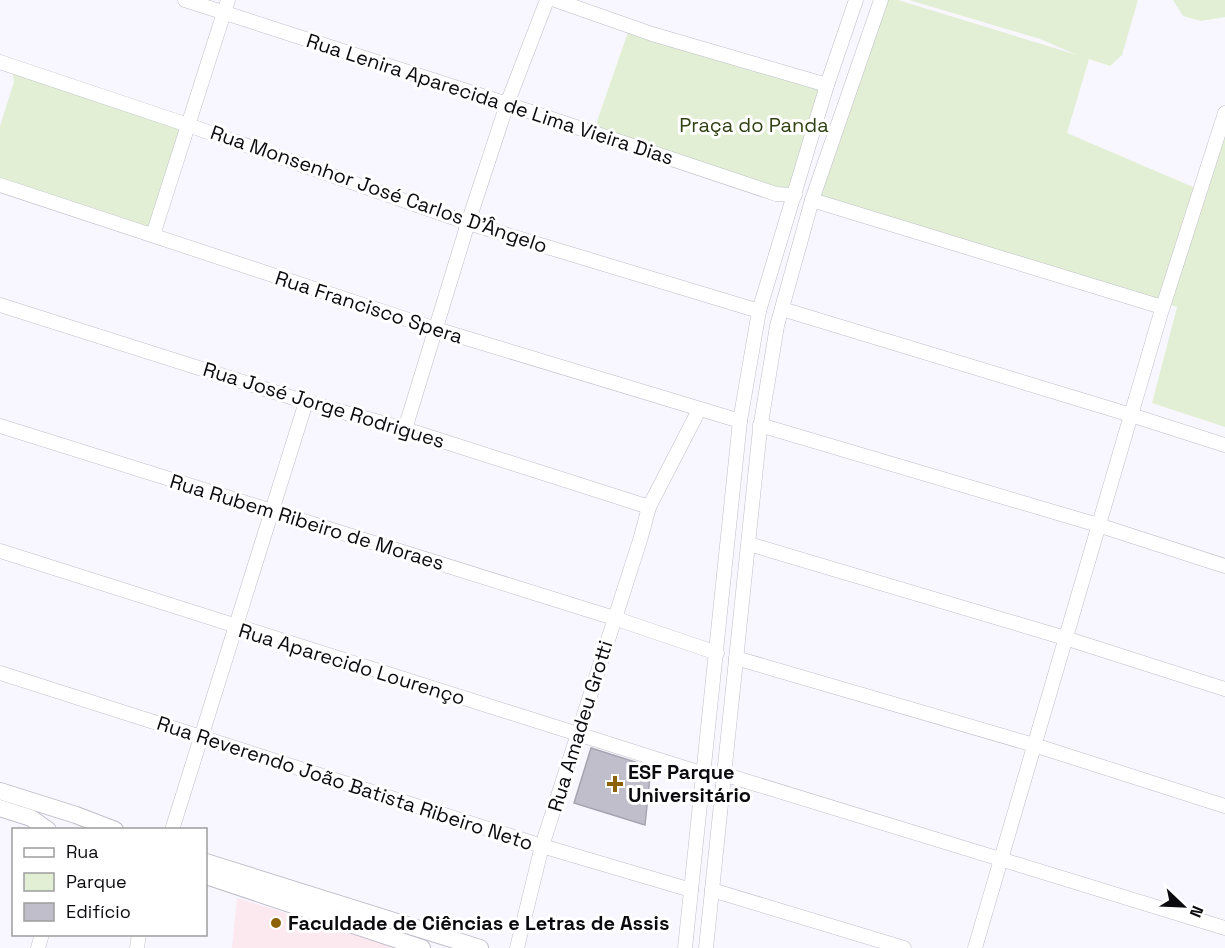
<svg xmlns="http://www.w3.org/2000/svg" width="1225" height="948" font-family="'Space Grotesk',sans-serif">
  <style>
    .education { fill: #fce8ef }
    .green { fill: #e3efd4 }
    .building { fill: #c0becb; stroke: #a6a4b1; stroke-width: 1.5 }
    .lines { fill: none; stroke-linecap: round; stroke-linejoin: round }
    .minor-casing { stroke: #bfbeca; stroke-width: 15 }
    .major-casing { stroke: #bfbeca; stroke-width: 18 }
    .minor { stroke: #fff; stroke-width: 14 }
    .major { stroke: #fff; stroke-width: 16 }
    .poi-dot { fill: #8d6206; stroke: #fff; stroke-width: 2 }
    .labels { text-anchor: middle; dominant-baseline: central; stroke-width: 6; stroke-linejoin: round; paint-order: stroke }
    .street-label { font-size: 20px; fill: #0b0b0f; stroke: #fff }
    .park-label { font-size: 20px; fill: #304213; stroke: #fff }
    .poi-label { font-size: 20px; font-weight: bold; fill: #0b0b0f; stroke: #fff; text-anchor: start }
  </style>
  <rect width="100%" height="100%" fill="#f8f7ff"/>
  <path class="education" d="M237 898 401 948H232Z"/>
  <g class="green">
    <path d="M881 0H898L1077 55 1040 39 909 0H1138L1122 55 1110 66 1089 59 1067 133 1200 190 1225 116V427L1152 403 1177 307 815 196Z"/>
    <path d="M1173 0H1225V17L1201 21 1183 16Z"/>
    <path d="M630 26 827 85 796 192 776 194 593 133Z"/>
    <path d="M13 74 188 125 153 235 0 181V126L14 82Z"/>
  </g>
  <path class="building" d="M591 748 651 767 645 825 574 803Z"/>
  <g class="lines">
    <defs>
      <g id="minor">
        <path d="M185 0 507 104 776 194 795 195"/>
        <path d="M555 0 652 34 827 85"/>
        <path d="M0 62 188 125 468 223 759 311"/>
        <path d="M0 185 436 329 740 421"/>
        <path d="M812 200 1162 307"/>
        <path d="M153 235 228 0"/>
        <path d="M0 305 306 402 405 429 649 507"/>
        <path d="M782 309 1131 415 1225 445"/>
        <path d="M760 425 1098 525 1225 566"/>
        <path d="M0 426 614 618 717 653"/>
        <path d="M405 429 468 223 507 104 547 0"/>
        <path d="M749 544 1065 638 1225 689"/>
        <path d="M0 551 704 774"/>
        <path d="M736 658 1034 745 1225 806"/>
        <path d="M0 673 542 846 691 890"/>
        <path d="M723 774 1225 928"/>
        <path d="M172 830 306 402"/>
        <path d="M712 890 904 948"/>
        <path d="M38 948 42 934"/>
        <path d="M137 948 139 934"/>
        <path d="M517 948 542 846 641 537 649 507 699 410"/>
        <path d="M685 948 740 421 759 311 827 85 856 0"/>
        <path d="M706 948 760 429 777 326 812 200 881 0"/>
        <path d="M975 948 1160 316 1225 113"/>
      </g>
      <g id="major">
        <path d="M0 791 76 815 115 830"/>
        <path d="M0 808 31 818 48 830"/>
        <path d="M206 862 480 948"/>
        <path d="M206 876 422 948"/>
      </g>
    </defs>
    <use href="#minor" class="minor-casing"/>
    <use href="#major" class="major-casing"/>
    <use href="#minor" class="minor"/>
    <use href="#major" class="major"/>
  </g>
  <g class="poi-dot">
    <path d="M612 775h6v6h6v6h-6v6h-6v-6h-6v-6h6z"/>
    <circle cx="276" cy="923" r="6"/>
  </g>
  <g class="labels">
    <g class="street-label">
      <text transform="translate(490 99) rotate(18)">Rua Lenira Aparecida de Lima Vieira Dias</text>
      <text transform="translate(379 189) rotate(19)">Rua Monsenhor José Carlos D'Ângelo</text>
      <text transform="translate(369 307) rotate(18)">Rua Francisco Spera</text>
      <text transform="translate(324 405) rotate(17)">Rua José Jorge Rodrigues</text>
      <text transform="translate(307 522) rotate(17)">Rua Rubem Ribeiro de Moraes</text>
      <text transform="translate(352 664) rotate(17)">Rua Aparecido Lourenço</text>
      <text transform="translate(580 726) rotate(-73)">Rua Amadeu Grotti</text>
      <text transform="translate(345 783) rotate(18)">Rua Reverendo João Batista Ribeiro Neto</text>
    </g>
    <g class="park-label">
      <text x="754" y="125">Praça do Panda</text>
    </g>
    <g class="poi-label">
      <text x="628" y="772">ESF Parque<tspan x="628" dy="23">Universitário</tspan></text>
      <text x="288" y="923">Faculdade de Ciências e Letras de Assis</text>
    </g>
  </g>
  <rect x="12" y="828" width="195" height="108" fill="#ffffff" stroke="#9d9d9f" stroke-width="1.5"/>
  <rect x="24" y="848" width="30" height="9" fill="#ffffff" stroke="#9d9d9f" stroke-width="1.5"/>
  <text x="66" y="858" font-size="18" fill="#0b0b0f">Rua</text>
  <rect x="24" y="873" width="30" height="18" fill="#e3efd4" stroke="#9d9d9f" stroke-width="1.5"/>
  <text x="66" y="888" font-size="18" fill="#0b0b0f">Parque</text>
  <rect x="24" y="903" width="30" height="18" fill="#c0becb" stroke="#9d9d9f" stroke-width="1.5"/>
  <text x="66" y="918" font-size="18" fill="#0b0b0f">Edifício</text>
  <g transform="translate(1183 906) rotate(113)" stroke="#ffffff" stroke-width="4.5" paint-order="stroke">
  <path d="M0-4.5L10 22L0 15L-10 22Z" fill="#0b0b0f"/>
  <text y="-9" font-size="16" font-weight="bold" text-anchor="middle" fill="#0b0b0f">N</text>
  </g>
</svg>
